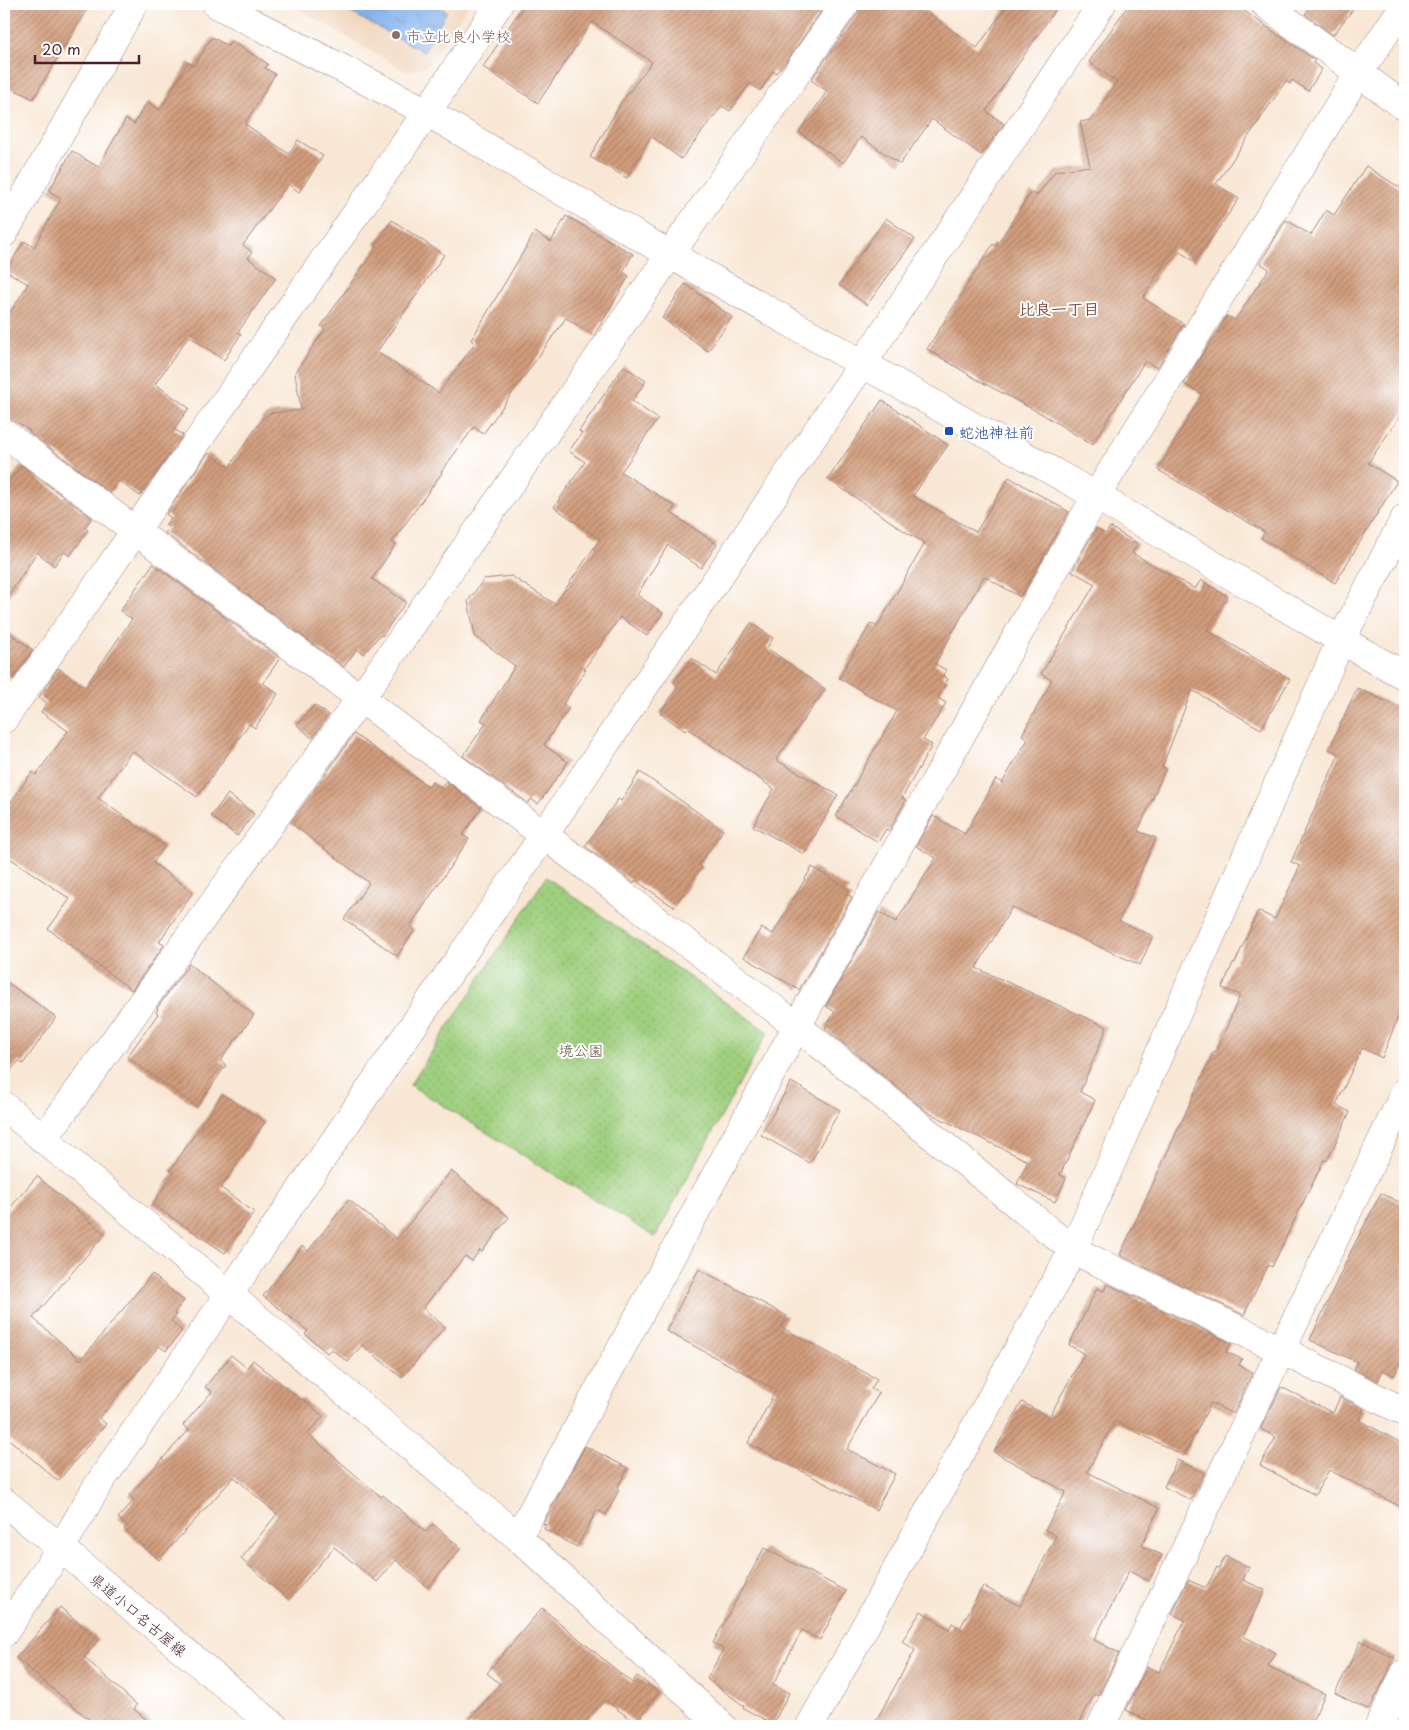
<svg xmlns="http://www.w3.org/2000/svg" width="1409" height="1730" font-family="'Playpen Sans','Klee One',sans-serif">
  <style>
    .built { fill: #f0d5bc }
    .green { fill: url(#green-dots); stroke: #747754 }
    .water { fill: url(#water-ripples); stroke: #65688c }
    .building { fill: url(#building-hatch) }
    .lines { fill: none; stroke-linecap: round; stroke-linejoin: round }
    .minor-casing { stroke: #a18380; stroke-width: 29 }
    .tertiary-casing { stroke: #a18380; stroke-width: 29 }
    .secondary-casing { stroke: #a18380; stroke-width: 29 }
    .minor { stroke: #fff; stroke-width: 28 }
    .tertiary { stroke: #fff; stroke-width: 28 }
    .secondary { stroke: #fff; stroke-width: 28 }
    .education-dot { fill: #8d6e63; stroke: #fff; stroke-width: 2 }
    .transit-dot { fill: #1a4fb4; stroke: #fff; stroke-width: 2 }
    .labels { text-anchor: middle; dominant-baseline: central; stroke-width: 4; stroke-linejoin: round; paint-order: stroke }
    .education-label { font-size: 15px; fill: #785e54; stroke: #fff; text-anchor: start }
    .transit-label { font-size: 15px; fill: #164399; stroke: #fff; text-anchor: start }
    .park-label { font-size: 15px; fill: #635444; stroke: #fff }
    .street-label { font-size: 15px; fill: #4a1f2b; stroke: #fff }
    .neighbourhood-label { font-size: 16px; font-weight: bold; fill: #794b47; stroke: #fff }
  </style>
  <defs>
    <pattern id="green-dots" width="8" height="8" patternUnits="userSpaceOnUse" patternTransform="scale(1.25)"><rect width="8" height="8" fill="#9ecf7e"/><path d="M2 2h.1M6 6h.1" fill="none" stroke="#8ab16d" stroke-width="1.8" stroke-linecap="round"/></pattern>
    <pattern id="water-ripples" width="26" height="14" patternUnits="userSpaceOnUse" patternTransform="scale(1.25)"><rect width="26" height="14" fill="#80b1ec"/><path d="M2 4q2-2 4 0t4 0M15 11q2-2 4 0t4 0" fill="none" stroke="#6b8fbf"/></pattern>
    <pattern id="building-hatch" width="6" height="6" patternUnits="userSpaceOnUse" patternTransform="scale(1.25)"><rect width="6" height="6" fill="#d19d7c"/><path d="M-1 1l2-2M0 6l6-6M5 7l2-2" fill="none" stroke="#ac7f66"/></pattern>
  </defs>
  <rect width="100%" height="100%" fill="#fff"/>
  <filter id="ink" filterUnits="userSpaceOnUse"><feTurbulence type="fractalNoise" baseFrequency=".02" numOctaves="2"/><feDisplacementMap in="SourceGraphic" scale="10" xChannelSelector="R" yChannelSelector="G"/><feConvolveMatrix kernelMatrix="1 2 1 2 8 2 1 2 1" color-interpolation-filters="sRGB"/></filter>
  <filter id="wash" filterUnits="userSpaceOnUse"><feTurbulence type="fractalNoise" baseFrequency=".0096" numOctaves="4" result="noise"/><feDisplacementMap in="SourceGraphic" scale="20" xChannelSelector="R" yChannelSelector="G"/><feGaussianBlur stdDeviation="1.12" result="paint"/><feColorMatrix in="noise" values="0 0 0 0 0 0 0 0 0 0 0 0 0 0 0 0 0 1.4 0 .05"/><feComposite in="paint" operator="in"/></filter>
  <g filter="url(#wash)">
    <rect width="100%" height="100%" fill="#f8e7d4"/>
    <path class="built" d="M290 4H469L427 66 407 72Z"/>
    <path class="green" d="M546 877 768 1032 655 1237 410 1085Z"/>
    <path class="water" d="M335 4H434L447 11 424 52Z"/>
    <g id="blocks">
      <g class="building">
        <path d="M4 4H90L33 99 4 84Z"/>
        <path d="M524 4H826L786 62 776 73 773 71 760 91 750 83 730 111 722 106 681 159 651 136 627 178 590 157 622 101 652 62 592 22 538 103 483 67Z"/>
        <path d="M860 4H916L977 48 1008 4H1059L986 111 1004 124 981 155 932 119 900 164 861 137 843 163 799 132 827 91 811 80 858 13Z"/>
        <path d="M1129 4H1234L1315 60 1313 63 1322 69 1308 91 1292 80 1290 84 1286 81 1216 184 1239 199 1195 262 1174 248 1143 298 1184 324 1157 368 1145 361 1092 445 1044 415 976 379 927 349 993 244 996 246 1031 192 1036 196 1039 193 1055 171 1090 166 1080 122 1091 120 1117 82 1089 62Z"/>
        <path d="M1312 4H1357L1333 35 1305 14Z"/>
        <path d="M212 37 228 46 231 41 268 64 265 68 275 74 245 124 289 154 298 140 323 156 299 192 288 184 243 245 252 252 248 258 276 278 238 332 241 334 224 360 189 336 155 384 189 408 174 429 183 435 140 496 119 481 110 493 29 432 30 431 4 414V322L28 284 6 271 24 241 34 247 61 198 49 191 72 151 98 167 126 119 134 124 147 102 160 110 188 62 194 66Z"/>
        <path d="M1366 166 1405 191V409L1368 463 1397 481 1335 583 1261 538 1265 532 1158 470 1202 394 1184 384 1227 316 1235 320 1269 269 1260 263 1286 220 1311 235 1326 210 1334 215Z"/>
        <path d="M566 216 633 254 623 272 629 276 594 336 566 318 483 434 474 427 441 472 442 473 392 542 396 544 372 579 406 602 382 636 380 635 364 654 357 649 344 667 165 533 169 527 165 525 171 518 166 514 208 453 229 467 263 418 270 413 301 410 295 373 325 329 321 326 377 246 375 244 392 220 444 255 377 352 439 393 475 343 471 340 535 232 551 242Z"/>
        <path d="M886 218 915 239 867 305 839 285Z"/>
        <path d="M685 284 732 317 708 351 662 318Z"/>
        <path d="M624 366 646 381 632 401 658 419 621 472 675 506 671 513 717 544 701 568 668 545 637 595 663 613 647 636 620 617 584 669 586 670 563 704 569 708 544 745 568 762 538 804 531 799 528 803 463 756 486 723 481 720 515 666 475 636 468 601 484 579 511 576 555 604 600 539 554 507 585 462 569 451 582 433 579 431Z"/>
        <path d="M882 400 948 445 913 496 976 532 1009 477 1069 512 1020 597 984 576 935 664 946 670 943 676 948 679 938 698 946 703 923 740 932 745 902 798 906 800 889 831 886 829 878 842 836 816 897 711 839 678 871 623 877 627 925 543 906 532 828 479Z"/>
        <path d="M21 465 92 518 85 527 88 530 70 556 64 552 54 566 37 552 4 603V489Z"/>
        <path d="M1110 527 1138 544 1132 553 1195 589 1201 580 1228 597 1207 630 1290 679 1261 729 1192 690 1162 767 1166 768 1138 831 1156 838 1119 921 1153 936 1140 965 1012 907 976 968 1107 1027 1080 1092 1095 1100 1060 1175 1066 1178 1055 1202 1017 1184 1028 1161 929 1113 825 1028 835 1012 826 1006 879 912 896 922 936 858 916 846 933 816 965 834 996 779 1002 783 1028 739 1022 735 1052 680 1041 674 1095 584 1072 571 1096 528 1106 534Z"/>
        <path d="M153 564 280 658 263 683 278 694 255 728 249 724 197 797 132 751 98 798 165 846 153 863 193 892 159 942 164 945 132 990 48 929 70 899 4 854V812L32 772 36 775 68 731 41 712 47 703 39 697 58 668 85 687 132 619 120 611Z"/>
        <path d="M751 623 773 638 767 648 825 689 776 760 838 795 804 854 753 826 774 789 687 728 685 731 660 713 678 687 674 683 692 658 716 675Z"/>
        <path d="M4 629 33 650 13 679 4 672Z"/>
        <path d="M1357 688 1405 710V999L1382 1058 1362 1048 1336 1105 1350 1112 1327 1161 1324 1160 1290 1229 1272 1267 1268 1265 1244 1315 1120 1255 1214 1051 1216 1052 1240 995 1222 988 1233 963H1235L1258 911 1275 919 1300 866 1291 862 1339 754 1329 749Z"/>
        <path d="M314 705 329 715 312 738 297 725Z"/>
        <path d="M354 734 429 787 432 782 441 788 446 781 481 808 463 835 469 839 410 926 415 930 397 956 344 919 369 883 291 823Z"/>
        <path d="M640 772 723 830 699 865 702 867 674 907 635 880 634 883 585 846 618 799 621 801Z"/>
        <path d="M228 794 254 814 237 836 211 816Z"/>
        <path d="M812 867 849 889 846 894 852 897 799 990 744 957 761 928 773 934Z"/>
        <path d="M189 964 254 1015 220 1061 226 1065 197 1107 127 1057 158 1014 156 1012 158 1009 157 1008Z"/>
        <path d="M4 980 56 1017 23 1064 19 1061 4 1077Z"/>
        <path d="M791 1082 840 1110 810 1163 761 1135Z"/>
        <path d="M222 1094 265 1122 221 1188 254 1212 225 1253 152 1204 174 1173 170 1171Z"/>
        <path d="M451 1171 509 1217 482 1252 480 1250 472 1261 465 1256 423 1308 445 1327 402 1378 362 1345 348 1362 331 1349 327 1353 305 1334 308 1331 263 1296 302 1246 308 1251 349 1200 397 1239Z"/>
        <path d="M37 1176 105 1234 33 1318 81 1360 152 1274 184 1301 174 1313 176 1315 171 1321 182 1331 166 1351 159 1346 99 1418 106 1424 58 1481 4 1435V1215Z"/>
        <path d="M1381 1193 1405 1205V1353L1394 1376 1383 1370 1378 1381 1354 1369 1357 1362 1310 1340 1352 1249Z"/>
        <path d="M699 1269 787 1316 781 1327 877 1379 871 1389 879 1393 847 1449 895 1474 876 1510 748 1443 776 1390 666 1331Z"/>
        <path d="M1107 1284 1231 1343 1226 1352 1242 1359 1239 1365 1253 1372 1233 1414 1211 1403 1184 1456 1115 1421 1087 1472 1159 1508 1142 1546 1162 1555 1149 1581 1129 1571 1094 1640 1119 1653 1098 1696 1094 1694 1078 1726H873L915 1650 902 1641 921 1611 949 1629 952 1623 960 1628 983 1586 1020 1606 1056 1536 1045 1530 1066 1492 994 1452 1022 1402 1049 1417 1084 1354 1069 1345 1097 1288 1104 1291Z"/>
        <path d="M231 1355 247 1368 253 1360 301 1400 302 1398 323 1416 308 1434 381 1497 383 1495 426 1532 433 1524 461 1548 428 1588 396 1560 377 1582 334 1547 289 1600 241 1559 277 1514 234 1477 159 1560 124 1529 127 1526 118 1518 134 1500 129 1495 189 1430 183 1425 212 1392 205 1387Z"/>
        <path d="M1281 1387 1333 1413 1340 1397 1364 1409 1359 1420 1405 1445V1509L1329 1470 1315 1495 1260 1465 1276 1437 1262 1430 1261 1428Z"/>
        <path d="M585 1446 628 1468 617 1489 619 1490 606 1515 597 1510 577 1547 544 1529 546 1525 543 1524Z"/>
        <path d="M1177 1460 1204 1473 1191 1500 1164 1487Z"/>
        <path d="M764 1548 846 1591 820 1640 802 1630 773 1685 789 1693 773 1724 743 1708 744 1706 707 1679 723 1649 713 1643Z"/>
        <path d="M1225 1556 1249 1567 1243 1580 1265 1590 1243 1636 1276 1653 1268 1666 1325 1694 1310 1726H1159L1126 1710 1147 1667 1159 1672 1185 1620 1172 1614 1188 1580 1206 1588 1217 1567 1219 1568Z"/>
        <path d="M60 1607 99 1640 84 1657 137 1705 134 1709 154 1726H97L16 1658Z"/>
        <path d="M542 1608 632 1683 637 1676 659 1692 636 1723 605 1700 582 1726H464L500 1684 487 1673Z"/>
        <path d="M1361 1641 1395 1658 1369 1710 1335 1693Z"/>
      </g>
    </g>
  </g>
  <g filter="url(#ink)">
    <use href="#blocks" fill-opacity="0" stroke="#a18380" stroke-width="1"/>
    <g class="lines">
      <defs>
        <g id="minor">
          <path d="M1265 4 1405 107"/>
          <path d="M4 233 134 4"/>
          <path d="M4 433 544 835 797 1026 1073 1250 1281 1350 1405 1412"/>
          <path d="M1341 640 1405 518"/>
          <path d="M4 719 427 112 499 4"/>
          <path d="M4 1106 518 1537 722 1726"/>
          <path d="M43 1140 360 699 845 4"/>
          <path d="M518 1537 797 1026 1096 496 1358 74 1405 4"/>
          <path d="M4 1633 61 1548 98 1485 544 835 863 363 1102 4"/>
          <path d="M1101 1726 1405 1092"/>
          <path d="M1379 1726 1405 1673"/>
        </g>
        <g id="tertiary">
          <path d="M216 4 427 112 669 254 1096 496 1341 640 1405 676"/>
          <path d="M810 1726 1073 1250 1341 640"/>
        </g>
        <path id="secondary" d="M4 1502 61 1548 274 1726"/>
      </defs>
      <use href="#minor" class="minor-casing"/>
      <use href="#tertiary" class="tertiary-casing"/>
      <use href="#secondary" class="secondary-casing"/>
      <use href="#minor" class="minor"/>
      <use href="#tertiary" class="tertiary"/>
      <use href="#secondary" class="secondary"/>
    </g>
  </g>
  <circle class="education-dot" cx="396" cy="35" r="5"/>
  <rect class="transit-dot" x="944" y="426" width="10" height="10" rx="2.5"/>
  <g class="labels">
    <g class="education-label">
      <text x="406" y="35">市立比良小学校</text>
    </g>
    <g class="transit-label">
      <text x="959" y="431">蛇池神社前</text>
    </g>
    <g class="park-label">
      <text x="581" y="1049">境公園</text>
    </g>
    <g class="street-label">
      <text transform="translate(139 1614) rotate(40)">県道小口名古屋線</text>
    </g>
    <g class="neighbourhood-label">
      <text x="1059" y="308">比良一丁目</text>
    </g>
  </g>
  <rect width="1409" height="1730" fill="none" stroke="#fff" stroke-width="20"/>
  <path d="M35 55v8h104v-8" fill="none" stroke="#4a1f2b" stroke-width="2.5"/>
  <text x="42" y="55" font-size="15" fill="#4a1f2b" stroke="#ffffff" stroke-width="4" paint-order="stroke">20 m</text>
</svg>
